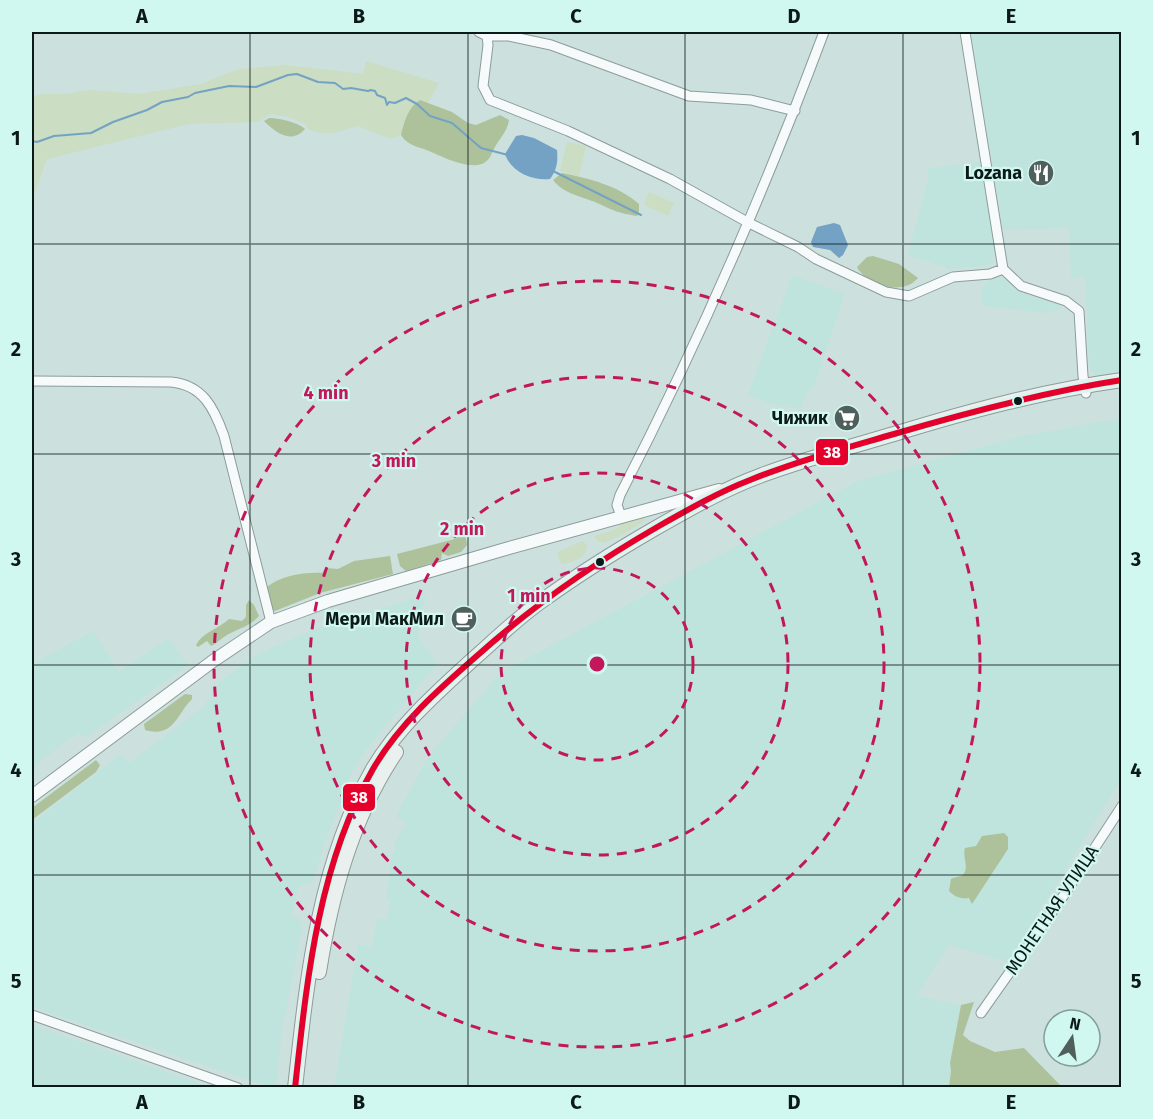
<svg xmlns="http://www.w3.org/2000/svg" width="1153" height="1119" font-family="'Fira Sans',sans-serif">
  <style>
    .built { fill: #bfe3dd }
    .green { fill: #cbddc2 }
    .forest { fill: #adc29a }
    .water { fill: #74a2c4 }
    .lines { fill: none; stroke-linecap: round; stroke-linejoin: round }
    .stream { stroke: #74a2c4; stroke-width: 2 }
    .minor-casing { stroke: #8c9c99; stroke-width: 11 }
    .tertiary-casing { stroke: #8c9c99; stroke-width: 14 }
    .secondary-casing { stroke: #8c9c99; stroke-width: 16 }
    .minor { stroke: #f7fafa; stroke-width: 9 }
    .tertiary { stroke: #f7fafa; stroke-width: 12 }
    .secondary { stroke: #eaf0ee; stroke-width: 14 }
    .bus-1-casing { stroke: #d1f7f1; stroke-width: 10 }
    .bus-1 { stroke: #e4002b; stroke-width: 6 }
    .grid { fill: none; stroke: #0b1917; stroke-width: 1.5; stroke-opacity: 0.55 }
    .ring { fill: none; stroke: #c2185b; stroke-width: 3; stroke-dasharray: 10 8 }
    .bus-dot { fill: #0b1917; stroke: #d1f7f1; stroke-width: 2 }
    .labels { text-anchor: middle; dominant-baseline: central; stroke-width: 4.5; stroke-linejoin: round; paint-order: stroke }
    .poi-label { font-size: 18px; font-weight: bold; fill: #0b1917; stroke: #d1f7f1; text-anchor: end }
    .street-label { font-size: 18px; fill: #0b1917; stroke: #d1f7f1 }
    .centre { fill: #c2185b; stroke: #d1f7f1; stroke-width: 3 }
    .ring-label { font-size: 18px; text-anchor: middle; font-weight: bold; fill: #c2185b; stroke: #d1f7f1; stroke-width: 4.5; stroke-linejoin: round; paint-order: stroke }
    .line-badge { stroke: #d1f7f1; stroke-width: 2 }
    .badge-label { font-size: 16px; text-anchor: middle; font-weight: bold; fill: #fff }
    .neatline { fill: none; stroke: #0b1917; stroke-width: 2 }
    .grid-label { font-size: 20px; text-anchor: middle; font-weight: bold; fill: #0b1917 }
  </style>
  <rect width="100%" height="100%" fill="#cce1dd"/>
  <g class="built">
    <path d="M971 32H1121V372L1095 376 1089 366 1085 277 1071 278 1069 228 1003 230Z"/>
    <path d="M981 162 996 257 992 258 993 265 951 269 908 255 928 179V168Z"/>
    <path d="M792 275 845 294 813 389 808 390 800 409 771 404 748 395Z"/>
    <path d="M1001 278 1008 280 1031 297 1060 302V310L1044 313 983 306 981 296 983 285 987 281Z"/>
    <path d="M1121 418V779L1008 962 949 945 917 996 961 1005 950 1063 951 1071 949 1087 334 1088 358 944 372 947 377 918 387 920 390 901 386 900 392 853H394L396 840 406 823 396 816 429 755 500 673 858 481 1022 436Z"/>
    <path d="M426 595 418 636 437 664 368 747 352 772 325 842 313 881 298 887 291 916 299 918 302 929 282 1031 276 1087H269L32 1007V823L121 754 129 763 204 706 220 681 260 653 312 630Z"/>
    <path d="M93 631 119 672 168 638 188 665 86 737 78 733 32 767V664Z"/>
    <path d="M32 1025 210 1087H32Z"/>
  </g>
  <g class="green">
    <path d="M366 61 439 83 428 103 420 100C408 107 404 122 401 135L391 139 358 126C334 132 335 137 309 130L305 124 289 117 270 114 258 122 189 124 47 159 32 200V96L43 94H66L90 90 139 94 201 84 239 69 286 65 363 74Z"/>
    <path d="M567 142 586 146 579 176 560 171Z"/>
    <path d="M649 192 674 203 668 216 644 205Z"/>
    <path d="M641 516 646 520 620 536 603 543 598 541 594 536 614 530 624 523Z"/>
    <path d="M583 541 587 545C587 558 573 562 562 564L557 554C561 549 576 544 583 541Z"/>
  </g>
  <g class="forest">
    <path d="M420 100 452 112 468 123 476 125 500 115 509 120C507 133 499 138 494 149 493 150 491 156 490 157 479 176 443 157 429 151 417 146 408 146 401 135 404 122 408 107 420 100Z"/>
    <path d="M269 118C280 118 299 123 305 129 291 145 275 132 264 121Z"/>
    <path d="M562 173C588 178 619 186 639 204V212L637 216C617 213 613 210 595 202 580 196 564 194 553 180Z"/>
    <path d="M873 256 899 264 918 278C903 296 867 286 857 267L867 257Z"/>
    <path d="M463 532 466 538 467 545 461 552 448 556 442 553 441 560 406 571 400 566 397 554 455 539Z"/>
    <path d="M390 556 393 574 320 593 275 611 270 607 267 587C280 576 305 572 322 573L326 568 338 569 354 561Z"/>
    <path d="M249 600 254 605 259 616C250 627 235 629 224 637 219 640 216 644 211 646L207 641 198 647 196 645C203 632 218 629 229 619L242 621 246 617V605Z"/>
    <path d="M185 694 192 695V699C176 715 174 738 145 730L144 724Z"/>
    <path d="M96 760 100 765 96 772 32 820V808Z"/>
    <path d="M1004 833 1008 837V849L972 904 969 898C960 899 955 897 949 891L951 879C954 877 958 877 961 876 971 871 962 857 965 848L976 846 982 836Z"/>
    <path d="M974 1002 963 1035 970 1041 995 1052 1024 1048 1062 1087H949L951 1071 950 1063 961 1005Z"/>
  </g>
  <g class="water">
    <path d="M522 135 534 138 557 150C558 162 557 169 550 179 532 181 511 172 505 154L516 136Z"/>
    <path d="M834 223 840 225 848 245 843 255 839 258 830 250 813 247 811 242 817 227Z"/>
  </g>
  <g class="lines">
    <g class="stream">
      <path d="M32 141 37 142 54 136 91 133 113 122 147 110 162 102 188 97 195 93 229 86 256 87 288 75 297 74 318 82 335 83 343 89 351 88 368 91 371 90 375 91 377 95 385 98 387 105 389 102 395 103 406 98 417 104 430 116 452 123 481 148 508 155"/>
      <path d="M553 171 641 215"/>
    </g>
    <defs>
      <g id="minor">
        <path d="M479 32 487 36 488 45 483 86 490 100 568 131 670 179 749 223 798 247 816 259 886 292 909 296 953 277 990 274 1003 269 965 32"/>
        <path d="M487 36H509L551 45 689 96 751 100 795 111"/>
        <path d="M1003 269 1021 286 1066 301 1079 311 1083 376 1086 393"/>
        <path d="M32 381 171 382C203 385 214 408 224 436L271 622"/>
        <path d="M621 516 617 505 620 495C698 344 765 190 824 32"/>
        <path d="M981 1013 1064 895 1122 806"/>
        <path d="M32 1015 238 1088"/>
      </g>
      <path id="tertiary" d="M32 796 213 661 271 622 328 601 502 550 719 490"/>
      <g id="secondary">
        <path d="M319 972C331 896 352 817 396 752"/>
        <path d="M295 1088C307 980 318 865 373 769 397 728 435 694 470 662 494 641 517 618 543 600 579 574 616 551 654 529 689 509 724 489 762 475 805 459 850 447 894 434 969 411 1043 391 1122 380"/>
      </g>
    </defs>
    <use href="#minor" class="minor-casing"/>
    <use href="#tertiary" class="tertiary-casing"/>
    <use href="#secondary" class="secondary-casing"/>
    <use href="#minor" class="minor"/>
    <use href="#tertiary" class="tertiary"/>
    <use href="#secondary" class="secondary"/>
    <defs>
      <path id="bus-1" d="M295 1088C307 979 318 865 373 769 399 724 440 688 479 654 536 603 593 564 659 526 689 509 719 492 750 480 797 461 846 448 894 434 969 412 1044 392 1122 380"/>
    </defs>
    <use href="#bus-1" class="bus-1-casing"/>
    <use href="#bus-1" class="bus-1"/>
  </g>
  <path class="grid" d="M250 32V1088M468 32V1088M685 32V1088M903 32V1088M32 244H1122M32 454H1122M32 665H1122M32 875H1122"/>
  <g class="ring">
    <circle cx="597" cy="664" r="96"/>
    <circle cx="597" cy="664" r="191"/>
    <circle cx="597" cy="664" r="287"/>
    <circle cx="597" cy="664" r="383"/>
  </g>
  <defs>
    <symbol id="restaurant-disc" viewBox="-11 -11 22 22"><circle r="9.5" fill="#4f5f5c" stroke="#d1f7f1"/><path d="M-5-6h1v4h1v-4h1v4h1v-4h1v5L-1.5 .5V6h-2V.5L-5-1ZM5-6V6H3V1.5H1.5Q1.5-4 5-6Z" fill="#fff"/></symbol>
    <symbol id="supermarket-disc" viewBox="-11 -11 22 22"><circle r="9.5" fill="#4f5f5c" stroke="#d1f7f1"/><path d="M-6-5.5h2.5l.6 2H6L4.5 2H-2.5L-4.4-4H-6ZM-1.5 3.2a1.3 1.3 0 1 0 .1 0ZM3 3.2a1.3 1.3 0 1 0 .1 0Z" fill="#fff"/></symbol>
    <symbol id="cafe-disc" viewBox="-11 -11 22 22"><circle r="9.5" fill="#4f5f5c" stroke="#d1f7f1"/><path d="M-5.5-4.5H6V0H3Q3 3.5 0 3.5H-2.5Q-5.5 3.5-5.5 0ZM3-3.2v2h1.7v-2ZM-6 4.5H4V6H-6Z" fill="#fff"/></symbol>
  </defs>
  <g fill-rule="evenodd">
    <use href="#restaurant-disc" x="1026" y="158" width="30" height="30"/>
    <use href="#supermarket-disc" x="832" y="403" width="30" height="30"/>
    <use href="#cafe-disc" x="449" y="604" width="30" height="30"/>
  </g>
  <g class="bus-dot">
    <circle cx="1018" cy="401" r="5"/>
    <circle cx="600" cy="562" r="5"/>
  </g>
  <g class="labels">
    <g class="poi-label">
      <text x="1022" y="173">Lozana</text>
      <text x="828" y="418">Чижик</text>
      <text x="444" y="619">Мери МакМил</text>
    </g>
    <g class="street-label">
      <text transform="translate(1052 910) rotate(-56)">МОНЕТНАЯ УЛИЦА</text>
    </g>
  </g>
  <circle cx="597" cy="664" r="9" class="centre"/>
  <g class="ring-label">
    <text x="326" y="399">4 min</text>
    <text x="394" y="467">3 min</text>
    <text x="462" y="535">2 min</text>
    <text x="529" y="602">1 min</text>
  </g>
  <g class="line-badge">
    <rect x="815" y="438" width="34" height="28" rx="6" fill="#e4002b"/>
    <rect x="342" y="783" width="34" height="29" rx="6" fill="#e4002b"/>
  </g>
  <g class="badge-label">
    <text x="832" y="458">38</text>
    <text x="359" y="803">38</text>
  </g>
  <rect width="1153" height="1119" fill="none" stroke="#d1f7f1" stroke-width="66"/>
  <g transform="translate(1072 1038) rotate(13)"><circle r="28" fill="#d1f7f1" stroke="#829e9a" stroke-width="1.5"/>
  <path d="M0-4.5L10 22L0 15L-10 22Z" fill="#4f5f5c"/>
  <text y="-9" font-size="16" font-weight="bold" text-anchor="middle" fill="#0b1917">N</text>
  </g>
  <rect x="33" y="33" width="1087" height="1053" class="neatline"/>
  <g class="grid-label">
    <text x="142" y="23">A</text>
    <text x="359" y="23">B</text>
    <text x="576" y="23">C</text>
    <text x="794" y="23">D</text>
    <text x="1011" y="23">E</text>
    <text x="16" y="145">1</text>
    <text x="1136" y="145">1</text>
    <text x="16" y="356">2</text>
    <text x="1136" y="356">2</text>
    <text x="16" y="566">3</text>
    <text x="1136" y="566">3</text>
    <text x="16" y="777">4</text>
    <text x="1136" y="777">4</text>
    <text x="16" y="988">5</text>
    <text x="1136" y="988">5</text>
    <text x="142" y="1109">A</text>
    <text x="359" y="1109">B</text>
    <text x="576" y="1109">C</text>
    <text x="794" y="1109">D</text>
    <text x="1011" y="1109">E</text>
  </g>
</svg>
